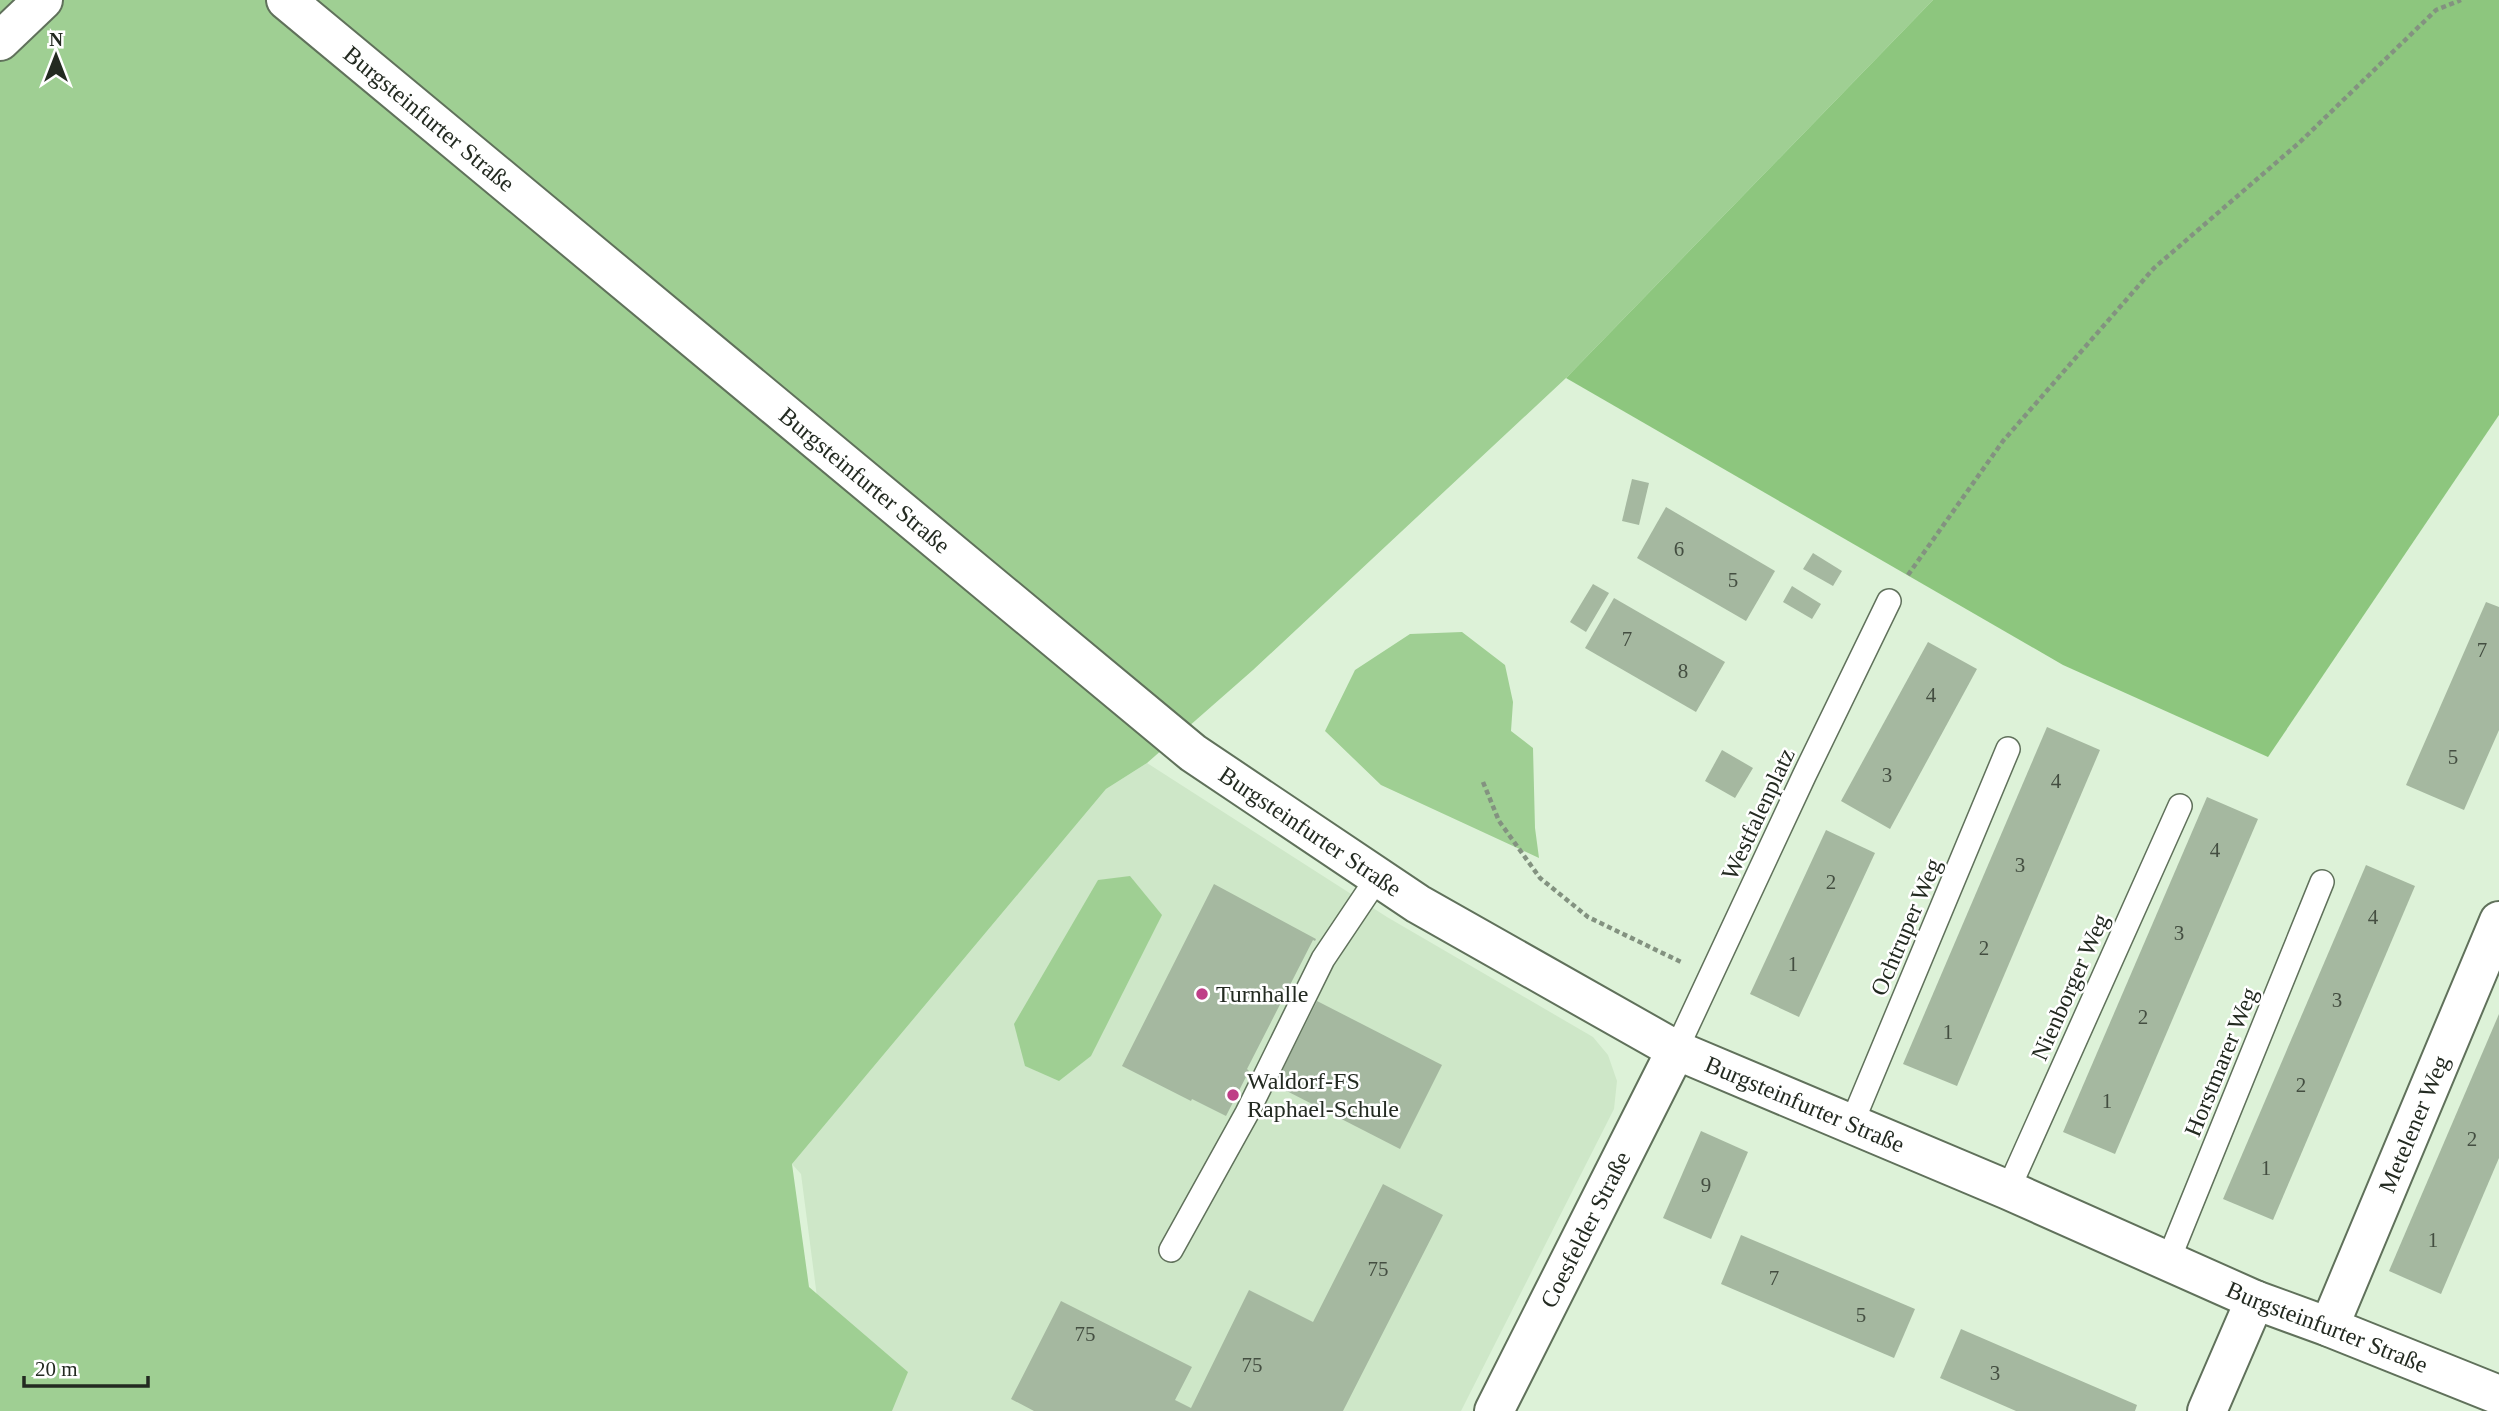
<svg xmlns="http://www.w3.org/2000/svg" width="2499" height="1411" font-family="Georgia,serif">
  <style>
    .built { fill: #cee7c8 }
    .green { fill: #9fcf93 }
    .forest { fill: #8dc67e }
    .building { fill: #a5b8a0 }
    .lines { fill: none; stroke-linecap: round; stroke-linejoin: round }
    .lane-casing { stroke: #60715b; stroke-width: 26 }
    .street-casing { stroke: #60715b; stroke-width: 42 }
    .secondary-casing { stroke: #60715b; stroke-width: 42 }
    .path { stroke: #839280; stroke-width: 4.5; stroke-dasharray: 5 3.5; stroke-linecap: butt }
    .lane { stroke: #fff; stroke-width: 23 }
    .street { stroke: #fff; stroke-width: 38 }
    .secondary { stroke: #fff; stroke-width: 38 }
    .poi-dot { fill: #bf3e87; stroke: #fff; stroke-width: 2.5 }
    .labels { text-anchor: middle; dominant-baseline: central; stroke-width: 5; stroke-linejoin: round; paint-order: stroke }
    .number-label { font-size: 21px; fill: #444e41 }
    .street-label { font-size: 24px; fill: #232a21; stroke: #fff }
    .poi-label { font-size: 24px; fill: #232a21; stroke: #fff; text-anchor: start }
  </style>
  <rect width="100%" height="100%" fill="#ddf2d8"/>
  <path class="built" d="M1147 763 1387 917 1593 1037 1608 1055 1617 1081 1614 1109 1461 1411H838L827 1374 801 1174 792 1164 1106 789Z"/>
  <g class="green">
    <path d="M0 0H1933L1566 378 1253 670 1147 763 1106 789 792 1164 809 1287 908 1372 892 1411H0Z"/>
    <path d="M1462 632 1505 665 1513 702 1511 731 1533 748 1535 828 1539 858 1381 785 1325 731 1355 670 1410 634Z"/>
    <path d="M1130 876 1162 915 1091 1056 1059 1081 1025 1066 1014 1024 1098 880Z"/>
  </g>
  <path class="forest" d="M1933 0H2499V415L2268 757 2063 665 1566 378Z"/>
  <g class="building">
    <path d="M1632 479 1649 483 1639 525 1622 521Z"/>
    <path d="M1666 507 1775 571 1746 621 1637 558Z"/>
    <path d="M1813 553 1842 571 1833 586 1803 569Z"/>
    <path d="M1593 584 1609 593 1586 632 1570 622Z"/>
    <path d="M1792 586 1821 604 1812 619 1783 602Z"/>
    <path d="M1614 598 1725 662 1696 712 1585 648Z"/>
    <path d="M2486 602 2499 607V730L2464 810 2406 785Z"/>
    <path d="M1928 642 1977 669 1890 829 1841 801Z"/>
    <path d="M2047 727 2100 750 1957 1086 1903 1064Z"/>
    <path d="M1722 750 1753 768 1735 798 1705 781Z"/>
    <path d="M2207 797 2258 819 2115 1154 2063 1132Z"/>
    <path d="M1826 830 1875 853 1799 1017 1750 994Z"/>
    <path d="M2366 865 2415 886 2273 1220 2223 1199Z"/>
    <path d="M1214 884 1316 939 1315 941 1313 940 1247 1069 1249 1071 1226 1116 1192 1099 1191 1101 1122 1066Z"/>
    <path d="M1317 1001 1442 1065 1400 1149 1275 1085Z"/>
    <path d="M2499 1014V1158L2441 1294 2389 1271Z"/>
    <path d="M1701 1131 1748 1152 1711 1239 1663 1218Z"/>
    <path d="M1383 1184 1443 1215 1343 1411H1034L1011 1399 1061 1301 1192 1367 1175 1400 1191 1408 1249 1290 1313 1322Z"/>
    <path d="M1741 1235 1915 1309 1894 1358 1721 1284Z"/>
    <path d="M1961 1329 2137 1405 2135 1411H2016L1940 1378Z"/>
  </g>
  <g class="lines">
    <defs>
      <g id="lane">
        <path d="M1676 1050 1804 776 1889 601"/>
        <path d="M1851 1125 2008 749"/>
        <path d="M2008 1190 2180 806"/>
        <path d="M1171 1250 1247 1113 1323 959 1378 877"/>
        <path d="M2168 1261 2322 882"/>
      </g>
      <g id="street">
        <path id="s1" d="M286 0 1193 753 1418 904 1676 1050 2008 1190 2255 1300 2329 1327 2499 1395"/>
        <path id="s2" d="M2329 1327 2499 921"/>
        <path id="s3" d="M1494 1411 1676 1050"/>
        <path d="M2207 1411 2255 1300"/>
      </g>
      <path id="secondary" d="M0 41 43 0"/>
    </defs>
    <use href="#lane" class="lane-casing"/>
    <use href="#street" class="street-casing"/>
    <use href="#secondary" class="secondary-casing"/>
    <g class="path">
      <path d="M1908 575 2003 441 2154 268 2300 142 2436 10 2461 0"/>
      <path d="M1483 782 1499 821 1540 878 1588 917 1681 962"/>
    </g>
    <use href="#lane" class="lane"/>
    <use href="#street" class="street"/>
    <use href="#secondary" class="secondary"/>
  </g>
  <g class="poi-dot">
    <circle cx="1202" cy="994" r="7"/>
    <circle cx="1233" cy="1095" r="7"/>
  </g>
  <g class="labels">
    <g class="number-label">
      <text x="1679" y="549">6</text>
      <text x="1733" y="580">5</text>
      <text x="1627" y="639">7</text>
      <text x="2482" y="650">7</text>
      <text x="1683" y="671">8</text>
      <text x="1931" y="695">4</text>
      <text x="2453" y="757">5</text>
      <text x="1887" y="775">3</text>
      <text x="2056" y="781">4</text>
      <text x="2215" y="850">4</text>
      <text x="2020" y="865">3</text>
      <text x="1831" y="882">2</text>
      <text x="2373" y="917">4</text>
      <text x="2179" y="933">3</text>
      <text x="1984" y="948">2</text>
      <text x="1793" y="964">1</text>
      <text x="2337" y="1000">3</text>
      <text x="2143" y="1017">2</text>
      <text x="1948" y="1032">1</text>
      <text x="2301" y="1085">2</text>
      <text x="2107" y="1101">1</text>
      <text x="2472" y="1139">2</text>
      <text x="2266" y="1168">1</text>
      <text x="1706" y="1185">9</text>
      <text x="2433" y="1240">1</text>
      <text x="1378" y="1269">75</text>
      <text x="1774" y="1278">7</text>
      <text x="1861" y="1315">5</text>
      <text x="1085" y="1334">75</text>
      <text x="1252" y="1365">75</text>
      <text x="1995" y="1373">3</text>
    </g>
    <g class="street-label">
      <text stroke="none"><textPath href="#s1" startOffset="186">Burgsteinfurter Straße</textPath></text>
      <text stroke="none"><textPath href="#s1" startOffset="752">Burgsteinfurter Straße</textPath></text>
      <text transform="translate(1758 814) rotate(-65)">Westfalenplatz</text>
      <text stroke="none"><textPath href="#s1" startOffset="1320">Burgsteinfurter Straße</textPath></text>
      <text transform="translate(1906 927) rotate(-67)">Ochtruper Weg</text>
      <text transform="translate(2070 987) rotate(-66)">Nienborger Weg</text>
      <text transform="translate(2221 1062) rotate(-68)">Horstmarer Weg</text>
      <text stroke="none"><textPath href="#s1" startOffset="1886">Burgsteinfurter Straße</textPath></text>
      <text stroke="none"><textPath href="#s2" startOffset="220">Metelener Weg</textPath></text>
      <text stroke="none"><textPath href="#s3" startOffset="203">Coesfelder Straße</textPath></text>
      <text stroke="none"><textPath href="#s1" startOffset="2454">Burgsteinfurter Straße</textPath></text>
    </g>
    <g class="poi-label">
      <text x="1216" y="994">Turnhalle</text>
      <text x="1247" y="1081">Waldorf-FS<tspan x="1247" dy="28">Raphael-Schule</tspan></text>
    </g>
  </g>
  <g transform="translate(56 56)" stroke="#ffffff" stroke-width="5" paint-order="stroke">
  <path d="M0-5L12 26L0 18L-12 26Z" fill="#232a21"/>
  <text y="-10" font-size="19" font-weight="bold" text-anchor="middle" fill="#232a21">N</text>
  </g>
  <path d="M24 1376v10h124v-10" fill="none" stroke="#232a21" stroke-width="3.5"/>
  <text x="35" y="1376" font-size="21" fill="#232a21" stroke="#ffffff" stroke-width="5" paint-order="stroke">20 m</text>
</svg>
